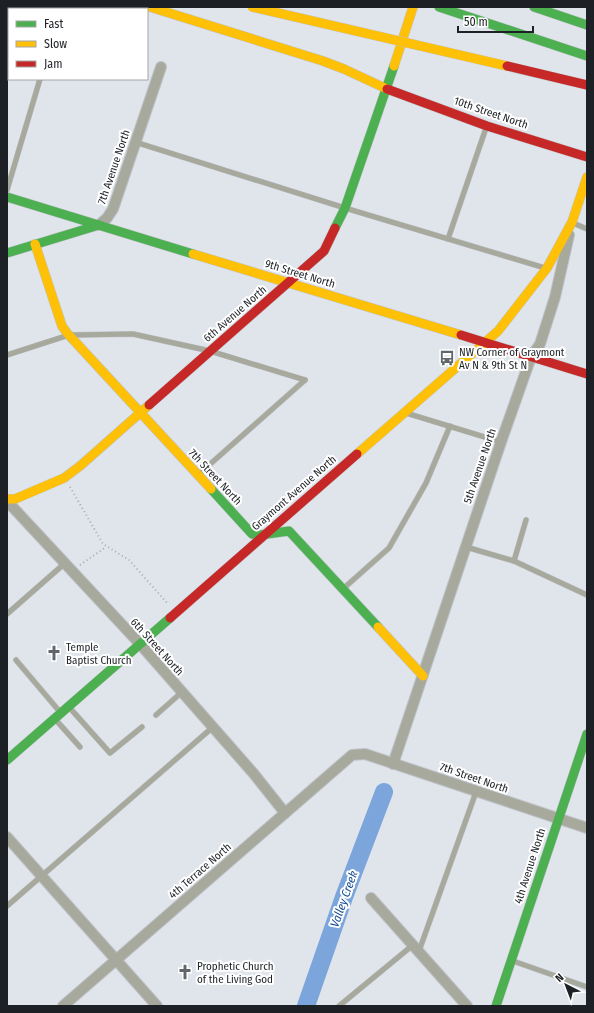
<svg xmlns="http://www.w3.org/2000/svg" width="594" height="1013" font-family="'Fira Sans Condensed',sans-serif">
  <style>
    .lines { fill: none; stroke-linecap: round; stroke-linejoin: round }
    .river { stroke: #7ca5db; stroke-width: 18 }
    .lane-casing { stroke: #bec2c8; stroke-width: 6 }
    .street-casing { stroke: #bec2c8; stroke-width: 12 }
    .fast-casing { stroke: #bec2c8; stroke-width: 10 }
    .slow-casing { stroke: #bec2c8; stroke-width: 10 }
    .jam-casing { stroke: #bec2c8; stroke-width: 10 }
    .path { stroke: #a9aaa5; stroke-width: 2; stroke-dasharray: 1 3; stroke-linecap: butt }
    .lane { stroke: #a8a99d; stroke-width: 5 }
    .street { stroke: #a8a99d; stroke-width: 10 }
    .fast { stroke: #4caf50; stroke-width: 9 }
    .slow { stroke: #ffc107; stroke-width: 9 }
    .jam { stroke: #c62828; stroke-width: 9 }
    .slow-bridge-casing { stroke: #bec2c8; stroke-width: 10; stroke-linecap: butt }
    .jam-bridge-casing { stroke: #bec2c8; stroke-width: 10; stroke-linecap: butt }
    .slow-bridge { stroke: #ffc107; stroke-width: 9 }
    .jam-bridge { stroke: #c62828; stroke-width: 9 }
    .labels { text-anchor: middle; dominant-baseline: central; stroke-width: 4; stroke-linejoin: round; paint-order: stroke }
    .street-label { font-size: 11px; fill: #1d2126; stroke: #fff }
    .poi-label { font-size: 11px; fill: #1d2126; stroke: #fff; text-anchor: start }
    .water-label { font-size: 12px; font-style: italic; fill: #134b90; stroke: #fff }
  </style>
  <rect width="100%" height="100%" fill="#e0e5ec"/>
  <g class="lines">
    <path class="river" d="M306 1006 344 897 384 792"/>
    <defs>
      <g id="lane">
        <path d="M135 142 345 208 545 268"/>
        <path d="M7 190 40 79"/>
        <path d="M573 223 587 229"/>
        <path d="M448 239 486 128"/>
        <path d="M7 355 69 335 133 334 210 351 305 380"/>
        <path d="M406 413 501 442"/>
        <path d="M199 474 305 380"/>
        <path d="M466 547 514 561 587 595"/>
        <path d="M514 561 526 520"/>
        <path d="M344 588 389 548 426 483 450 426"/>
        <path d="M7 614 64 564"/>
        <path d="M16 660 60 712"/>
        <path d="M69 707 110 753 142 727"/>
        <path d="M156 715 182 692"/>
        <path d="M55 719 80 747"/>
        <path d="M7 906 213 727"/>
        <path d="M419 951 476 792"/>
        <path d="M513 961 587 987"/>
        <path d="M339 1006 413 945"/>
      </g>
      <g id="street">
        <path d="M99 225 107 218 113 209 161 67"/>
        <path d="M7 501 140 644 254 774 285 813"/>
        <path d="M393 764 501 442 531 357 540 344 555 297 569 235"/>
        <path d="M7 837 157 1006"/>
        <path d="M371 898 467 1006"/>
        <path d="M63 1006 352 755 365 754 587 828"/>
      </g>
      <g id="fast">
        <path d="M439 7 587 56"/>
        <path d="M534 7 587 25"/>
        <path d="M7 197 193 254"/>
        <path d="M335 228 345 208 394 66"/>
        <path d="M7 253 99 225"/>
        <path d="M211 489 252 534 260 535 289 531 378 627"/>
        <path d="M7 760 170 618"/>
        <path d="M496 1006 587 734"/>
      </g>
      <g id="slow">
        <path d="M150 7 323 61 344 69 387 89"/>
        <path d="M394 66 413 7"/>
        <path d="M35 244 62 326 67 333 211 489"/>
        <path d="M193 254 461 335"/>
        <path d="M357 454 498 331 547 268 572 222 587 177"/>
        <path d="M7 499H15L64 478 80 466 149 405"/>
        <path d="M378 627 423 676"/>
      </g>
      <g id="jam">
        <path d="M387 89 487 126 587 157"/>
        <path d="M461 335 587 374"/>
        <path d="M149 405 324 251 335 228"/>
        <path d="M170 618 357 454"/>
      </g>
    </defs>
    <use href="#lane" class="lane-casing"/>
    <use href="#street" class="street-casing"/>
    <use href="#fast" class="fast-casing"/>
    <use href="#slow" class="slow-casing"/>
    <use href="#jam" class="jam-casing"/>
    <g class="path">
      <path d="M70 487 103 544 129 560 168 604"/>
      <path d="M80 565 106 547"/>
    </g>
    <use href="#lane" class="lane"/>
    <use href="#street" class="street"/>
    <use href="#fast" class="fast"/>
    <use href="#slow" class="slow"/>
    <use href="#jam" class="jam"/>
    <defs>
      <path id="slow-bridge" d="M252 7 507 66"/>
      <path id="jam-bridge" d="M507 66 587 85"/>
    </defs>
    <use href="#slow-bridge" class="slow-bridge-casing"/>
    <use href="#jam-bridge" class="jam-bridge-casing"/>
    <use href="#slow-bridge" class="slow-bridge"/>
    <use href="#jam-bridge" class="jam-bridge"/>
  </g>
  <defs>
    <symbol id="bus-bare" viewBox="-9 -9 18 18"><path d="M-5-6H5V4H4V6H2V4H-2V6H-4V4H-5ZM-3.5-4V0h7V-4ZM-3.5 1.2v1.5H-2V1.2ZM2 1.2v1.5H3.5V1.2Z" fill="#61666b" stroke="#fff" stroke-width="2.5" paint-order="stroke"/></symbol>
    <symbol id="church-bare" viewBox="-9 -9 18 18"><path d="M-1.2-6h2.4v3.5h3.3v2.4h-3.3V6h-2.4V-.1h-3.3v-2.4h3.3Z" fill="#61666b" stroke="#fff" stroke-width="2.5" paint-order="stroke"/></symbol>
  </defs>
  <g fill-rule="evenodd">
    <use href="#bus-bare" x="436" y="347" width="22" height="22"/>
    <use href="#church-bare" x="43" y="642" width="22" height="22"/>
    <use href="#church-bare" x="174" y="961" width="22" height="22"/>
  </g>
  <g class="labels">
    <g class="street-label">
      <text transform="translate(491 113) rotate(19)">10th Street North</text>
      <text transform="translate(114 167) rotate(-71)">7th Avenue North</text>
      <text transform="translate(300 274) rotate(17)">9th Street North</text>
      <text transform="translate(235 314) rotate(-41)">6th Avenue North</text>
      <text transform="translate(480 466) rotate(-71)">5th Avenue North</text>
      <text transform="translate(215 477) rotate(47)">7th Street North</text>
      <text transform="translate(294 493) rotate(-41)">Graymont Avenue North</text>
      <text transform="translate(157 647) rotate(48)">6th Street North</text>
      <text transform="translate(474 778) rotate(19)">7th Street North</text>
      <text transform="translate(530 866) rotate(-72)">4th Avenue North</text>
      <text transform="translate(200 871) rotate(-41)">4th Terrace North</text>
    </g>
    <g class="poi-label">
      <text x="459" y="352">NW Corner of Graymont<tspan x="459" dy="13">Av N &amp; 9th St N</tspan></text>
      <text x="66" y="647">Temple<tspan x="66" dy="13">Baptist Church</tspan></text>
      <text x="197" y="966">Prophetic Church<tspan x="197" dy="13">of the Living God</tspan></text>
    </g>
    <g class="water-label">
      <text transform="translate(344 899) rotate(-70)">Valley Creek</text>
    </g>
  </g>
  <rect width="594" height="1013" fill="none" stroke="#1d2126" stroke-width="16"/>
  <rect x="8" y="8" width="140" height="72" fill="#ffffff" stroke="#a5a6a8"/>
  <rect x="16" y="21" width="20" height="6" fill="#4caf50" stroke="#a5a6a8"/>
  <text x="44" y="28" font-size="12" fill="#1d2126">Fast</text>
  <rect x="16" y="41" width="20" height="6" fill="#ffc107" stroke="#a5a6a8"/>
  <text x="44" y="48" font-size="12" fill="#1d2126">Slow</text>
  <rect x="16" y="61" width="20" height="6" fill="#c62828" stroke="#a5a6a8"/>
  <text x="44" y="68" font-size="12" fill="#1d2126">Jam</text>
  <g transform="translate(566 985) rotate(318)" stroke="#ffffff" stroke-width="3" paint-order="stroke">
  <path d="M0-3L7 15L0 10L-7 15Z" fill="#1d2126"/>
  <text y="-6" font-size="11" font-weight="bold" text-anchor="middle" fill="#1d2126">N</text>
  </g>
  <path d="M458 26v6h75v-6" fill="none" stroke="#1d2126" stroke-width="2"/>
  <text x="464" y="26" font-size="12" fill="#1d2126" stroke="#ffffff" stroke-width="3" paint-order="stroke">50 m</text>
</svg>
